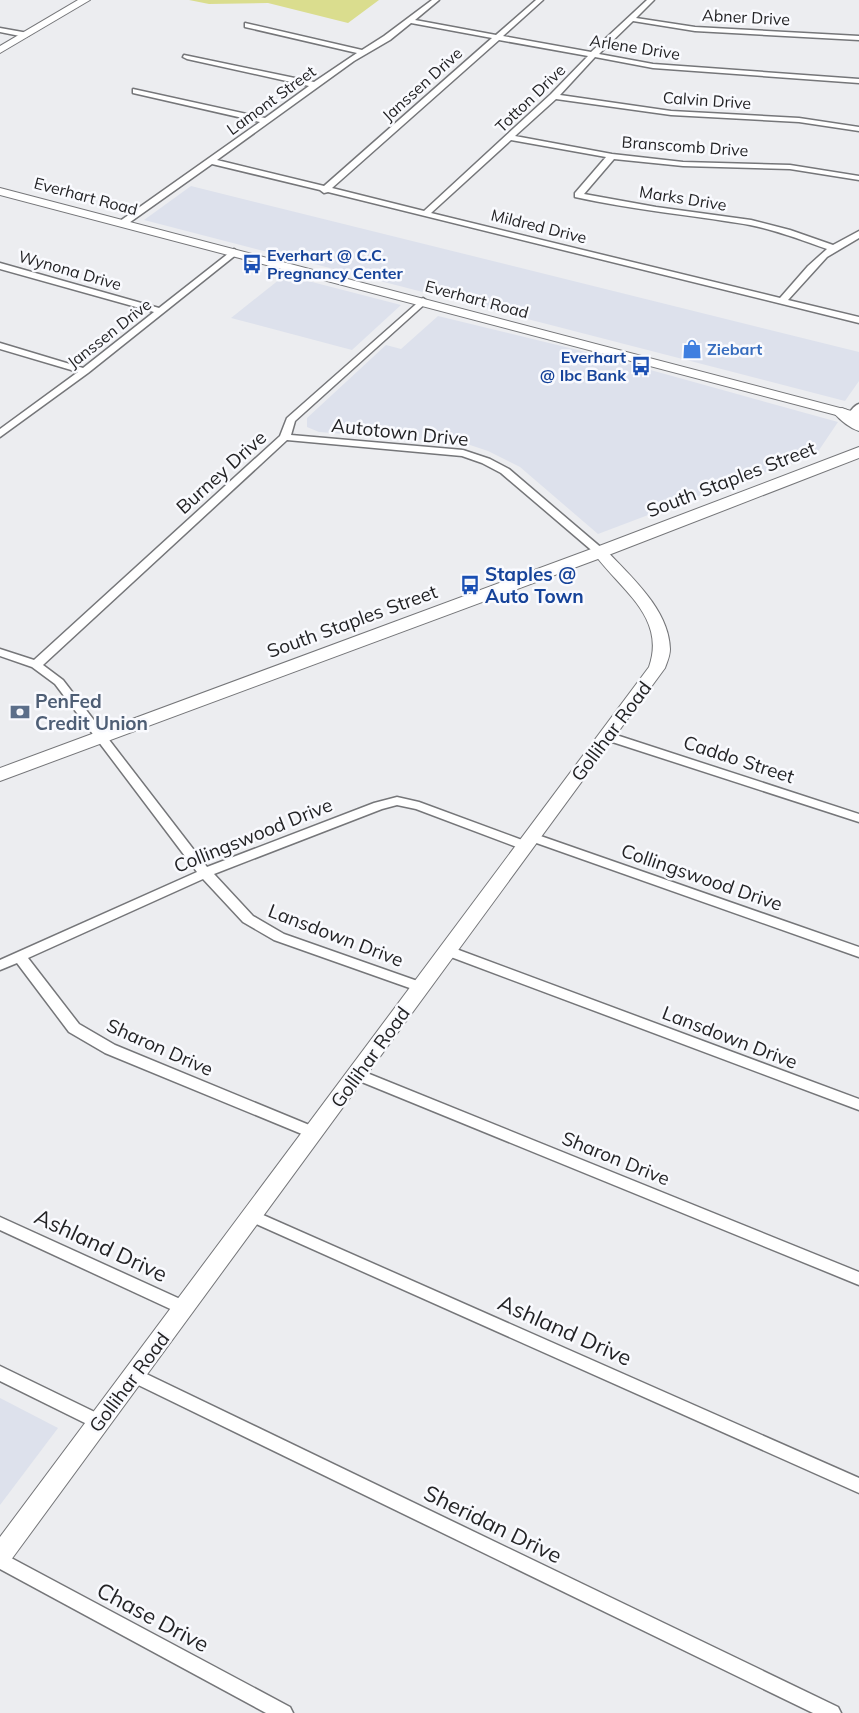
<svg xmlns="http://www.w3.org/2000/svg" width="859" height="1713" font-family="Mulish,sans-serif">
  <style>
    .built { fill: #dde1ec }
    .green { fill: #dadd8e }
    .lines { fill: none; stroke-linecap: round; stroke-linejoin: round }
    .street-casing { stroke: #757679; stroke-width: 3 }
    .secondary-casing { stroke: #757679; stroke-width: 2 }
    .primary-casing { stroke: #757679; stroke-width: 2 }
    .street { fill: #fff; fill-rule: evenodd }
    .secondary { fill: #fff; fill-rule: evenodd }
    .primary { fill: #fff; fill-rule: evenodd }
    .labels { text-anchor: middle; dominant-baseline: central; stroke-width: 5; stroke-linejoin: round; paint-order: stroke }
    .far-street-label { font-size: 16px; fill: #232325; stroke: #f9fafe }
    .far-transit-label { font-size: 16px; font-weight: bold; fill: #164399; stroke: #f9fafe; text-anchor: start }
    .far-shop-label { font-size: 16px; font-weight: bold; fill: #366cbe; stroke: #f9fafe; text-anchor: start }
    .street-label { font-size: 19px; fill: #232325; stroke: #f9fafe }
    .transit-label { font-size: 19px; font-weight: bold; fill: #164399; stroke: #f9fafe; text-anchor: start }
    .service-label { font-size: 19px; font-weight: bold; fill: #4e5e75; stroke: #f9fafe; text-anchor: start }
    .near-street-label { font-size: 22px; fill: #232325; stroke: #f9fafe }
  </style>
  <rect width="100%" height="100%" fill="#ecedf0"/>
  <g class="built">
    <path d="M191 186 859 352V381L845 401 144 220Z"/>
    <path d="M285 275 401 305 352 350 231 318Z"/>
    <path d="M438 316 582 351 838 422 815 456 738 481 598 534 520 467 488 451 464 443 319 432 307 427V418L386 345 401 349Z"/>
    <path d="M0 1398 58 1428 0 1505Z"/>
  </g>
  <path class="green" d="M189 0H379L348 23 268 3 209 4Z"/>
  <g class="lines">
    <defs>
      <g id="street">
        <path d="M432 0H439L415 20 496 35 536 0H543L503 36 591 52 647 0H654L636 18 695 27 859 36V40L695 31 633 21 599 54 653 64 859 79V83L653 68 595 57 560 95 671 111 799 118 859 127V131L799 122 671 115 556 99 515 136 612 154 683 162 790 165 859 176V180L790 169 683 166 614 159 584 194 656 207 751 220 790 230 833 245 859 231V238L827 257 788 300 859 317V323L328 192 324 193 320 190 212 164 126 225H120V221L260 122 133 93V89L265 118 309 86 187 59 183 57 184 55 314 82 357 53 245 27V23L362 50 384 36ZM411 23 492 38 324 186 217 160 354 61 390 40ZM499 40 588 56 551 94 424 211 332 188ZM511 140 606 157 575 193V197C633 210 692 215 750 225 776 230 802 240 827 249L808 266 780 298 431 213Z"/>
        <path d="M0 28 28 33 29 35 25 37 0 32Z"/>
        <path d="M234 249 238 252 237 254 88 373 0 437V429L78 372 0 349V343L83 368 154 312 0 269V263L159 308Z"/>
        <path d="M423 298 427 301 426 303 295 421 291 435 463 450 490 459 509 469 604 550 605 552 604 554H596L501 473 482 463 462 456 287 440 43 665 63 680 207 867 374 803 397 797 419 802 530 843 532 846 530 849H522L416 809 397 805 382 809 214 874 253 916 284 934 426 984 428 987 426 990 421 992 274 940 243 922 203 879 28 958 79 1024 115 1045 319 1129 321 1133 319 1137 314 1139 105 1053 69 1032 17 963 0 970V960L197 872 55 684 32 667 0 656V649L34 660 280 436 287 418Z"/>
        <path d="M859 404V414L856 417H850C847 413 855 405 859 404Z"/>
        <path d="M607 732 859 814V822L603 739 601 736Z"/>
        <path d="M532 833 859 947V957L528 840 526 837Z"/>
        <path d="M448 946 859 1099V1110L443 954 441 951 443 948Z"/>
        <path d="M357 1069 859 1272V1285L352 1078 350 1074 352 1070Z"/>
        <path d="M252 1210 859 1478V1493L247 1220 245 1216 247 1212Z"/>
        <path d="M0 1217 189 1303 192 1308 189 1313 184 1314 179 1313 0 1230Z"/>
        <path d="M0 1366 105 1417 107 1422 105 1427 99 1429 93 1427 0 1381Z"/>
        <path d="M134 1368 838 1707 841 1713H813L128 1380 126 1375 128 1370Z"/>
        <path d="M0 1552 290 1707 293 1713H266L0 1569Z"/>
      </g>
      <g id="secondary">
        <path d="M78 0H90L0 53V46Z"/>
        <path d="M0 188 859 413V421L0 195Z"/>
        <path d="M600 548 605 549C630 576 669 609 670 649 670 656 667 662 665 668L8 1564 0 1567V1537L649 667C667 616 618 588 593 552L595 549Z"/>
      </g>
      <g id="primary">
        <path d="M842 408 847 410 859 419V431C850 428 840 420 834 413L837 410Z"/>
        <path d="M859 447V458L606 556 0 781V768L594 548Z"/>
      </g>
    </defs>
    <use href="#street" class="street-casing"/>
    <use href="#secondary" class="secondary-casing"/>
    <use href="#primary" class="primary-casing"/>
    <use href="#street" class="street"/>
    <use href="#secondary" class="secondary"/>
    <use href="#primary" class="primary"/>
  </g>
  <defs>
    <symbol id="bus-bare" viewBox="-9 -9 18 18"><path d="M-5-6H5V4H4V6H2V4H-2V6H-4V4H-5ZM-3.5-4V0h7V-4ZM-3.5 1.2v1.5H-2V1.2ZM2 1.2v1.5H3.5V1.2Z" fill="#1a4fb4" stroke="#f9fafe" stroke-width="2.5" paint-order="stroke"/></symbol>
    <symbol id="shop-bare" viewBox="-9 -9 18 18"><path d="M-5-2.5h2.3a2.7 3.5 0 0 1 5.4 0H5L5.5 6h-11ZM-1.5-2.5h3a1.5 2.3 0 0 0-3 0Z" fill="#3f7fe0" stroke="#f9fafe" stroke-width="2.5" paint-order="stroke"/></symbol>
    <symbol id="bank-bare" viewBox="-9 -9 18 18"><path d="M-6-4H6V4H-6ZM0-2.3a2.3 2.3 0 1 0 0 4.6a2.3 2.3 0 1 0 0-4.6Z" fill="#5c6f8a" stroke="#f9fafe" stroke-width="2.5" paint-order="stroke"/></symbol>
  </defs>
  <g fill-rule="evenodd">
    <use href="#bus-bare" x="238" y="250" width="28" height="28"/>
    <use href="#shop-bare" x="678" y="335" width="28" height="28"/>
    <use href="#bus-bare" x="627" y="352" width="28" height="28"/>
    <use href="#bus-bare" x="456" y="571" width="28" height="28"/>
    <use href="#bank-bare" x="6" y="698" width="28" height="28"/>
  </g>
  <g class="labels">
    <g class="far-street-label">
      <text transform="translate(746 17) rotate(3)">Abner Drive</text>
      <text transform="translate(635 47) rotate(9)">Arlene Drive</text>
      <text transform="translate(422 84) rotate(-42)">Janssen Drive</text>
      <text transform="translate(530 98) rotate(-44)">Totton Drive</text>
      <text transform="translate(271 100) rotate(-36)">Lamont Street</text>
      <text transform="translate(707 100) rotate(4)">Calvin Drive</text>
      <text transform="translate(685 146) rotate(4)">Branscomb Drive</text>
      <text transform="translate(86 196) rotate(15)">Everhart Road</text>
      <text transform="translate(683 198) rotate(9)">Marks Drive</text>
      <text transform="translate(539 226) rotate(14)">Mildred Drive</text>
      <text transform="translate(70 270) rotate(16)">Wynona Drive</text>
      <text transform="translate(477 299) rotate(15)">Everhart Road</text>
      <text transform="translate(109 333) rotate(-38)">Janssen Drive</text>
    </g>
    <g class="far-transit-label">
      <text x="267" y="255">Everhart @ C.C.<tspan x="267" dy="18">Pregnancy Center</tspan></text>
      <text x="626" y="357" text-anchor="end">Everhart<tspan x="626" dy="18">@ Ibc Bank</tspan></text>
    </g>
    <g class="far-shop-label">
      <text x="707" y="349">Ziebart</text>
    </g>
    <g class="street-label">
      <text transform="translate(400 432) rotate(6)">Autotown Drive</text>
      <text transform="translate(221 472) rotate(-42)">Burney Drive</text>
      <text transform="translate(731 479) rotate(-21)">South Staples Street</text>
      <text transform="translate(352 621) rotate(-20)">South Staples Street</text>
      <text transform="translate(611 731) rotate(-53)">Gollihar Road</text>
      <text transform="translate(739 759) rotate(18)">Caddo Street</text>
      <text transform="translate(253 835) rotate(-22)">Collingswood Drive</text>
      <text transform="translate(702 877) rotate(19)">Collingswood Drive</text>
      <text transform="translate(336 935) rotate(21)">Lansdown Drive</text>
      <text transform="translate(730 1037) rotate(21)">Lansdown Drive</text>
      <text transform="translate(160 1047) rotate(24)">Sharon Drive</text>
      <text transform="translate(370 1057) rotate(-54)">Gollihar Road</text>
      <text transform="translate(616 1158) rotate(22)">Sharon Drive</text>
      <text transform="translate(129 1382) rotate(-53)">Gollihar Road</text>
    </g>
    <g class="transit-label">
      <text x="485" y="574">Staples @<tspan x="485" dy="22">Auto Town</tspan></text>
    </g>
    <g class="service-label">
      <text x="35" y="701">PenFed<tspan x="35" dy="22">Credit Union</tspan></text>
    </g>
    <g class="near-street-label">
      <text transform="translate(101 1245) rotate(25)">Ashland Drive</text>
      <text transform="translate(565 1330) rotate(24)">Ashland Drive</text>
      <text transform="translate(493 1524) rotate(26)">Sheridan Drive</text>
      <text transform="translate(153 1617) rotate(28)">Chase Drive</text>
    </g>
  </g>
</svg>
